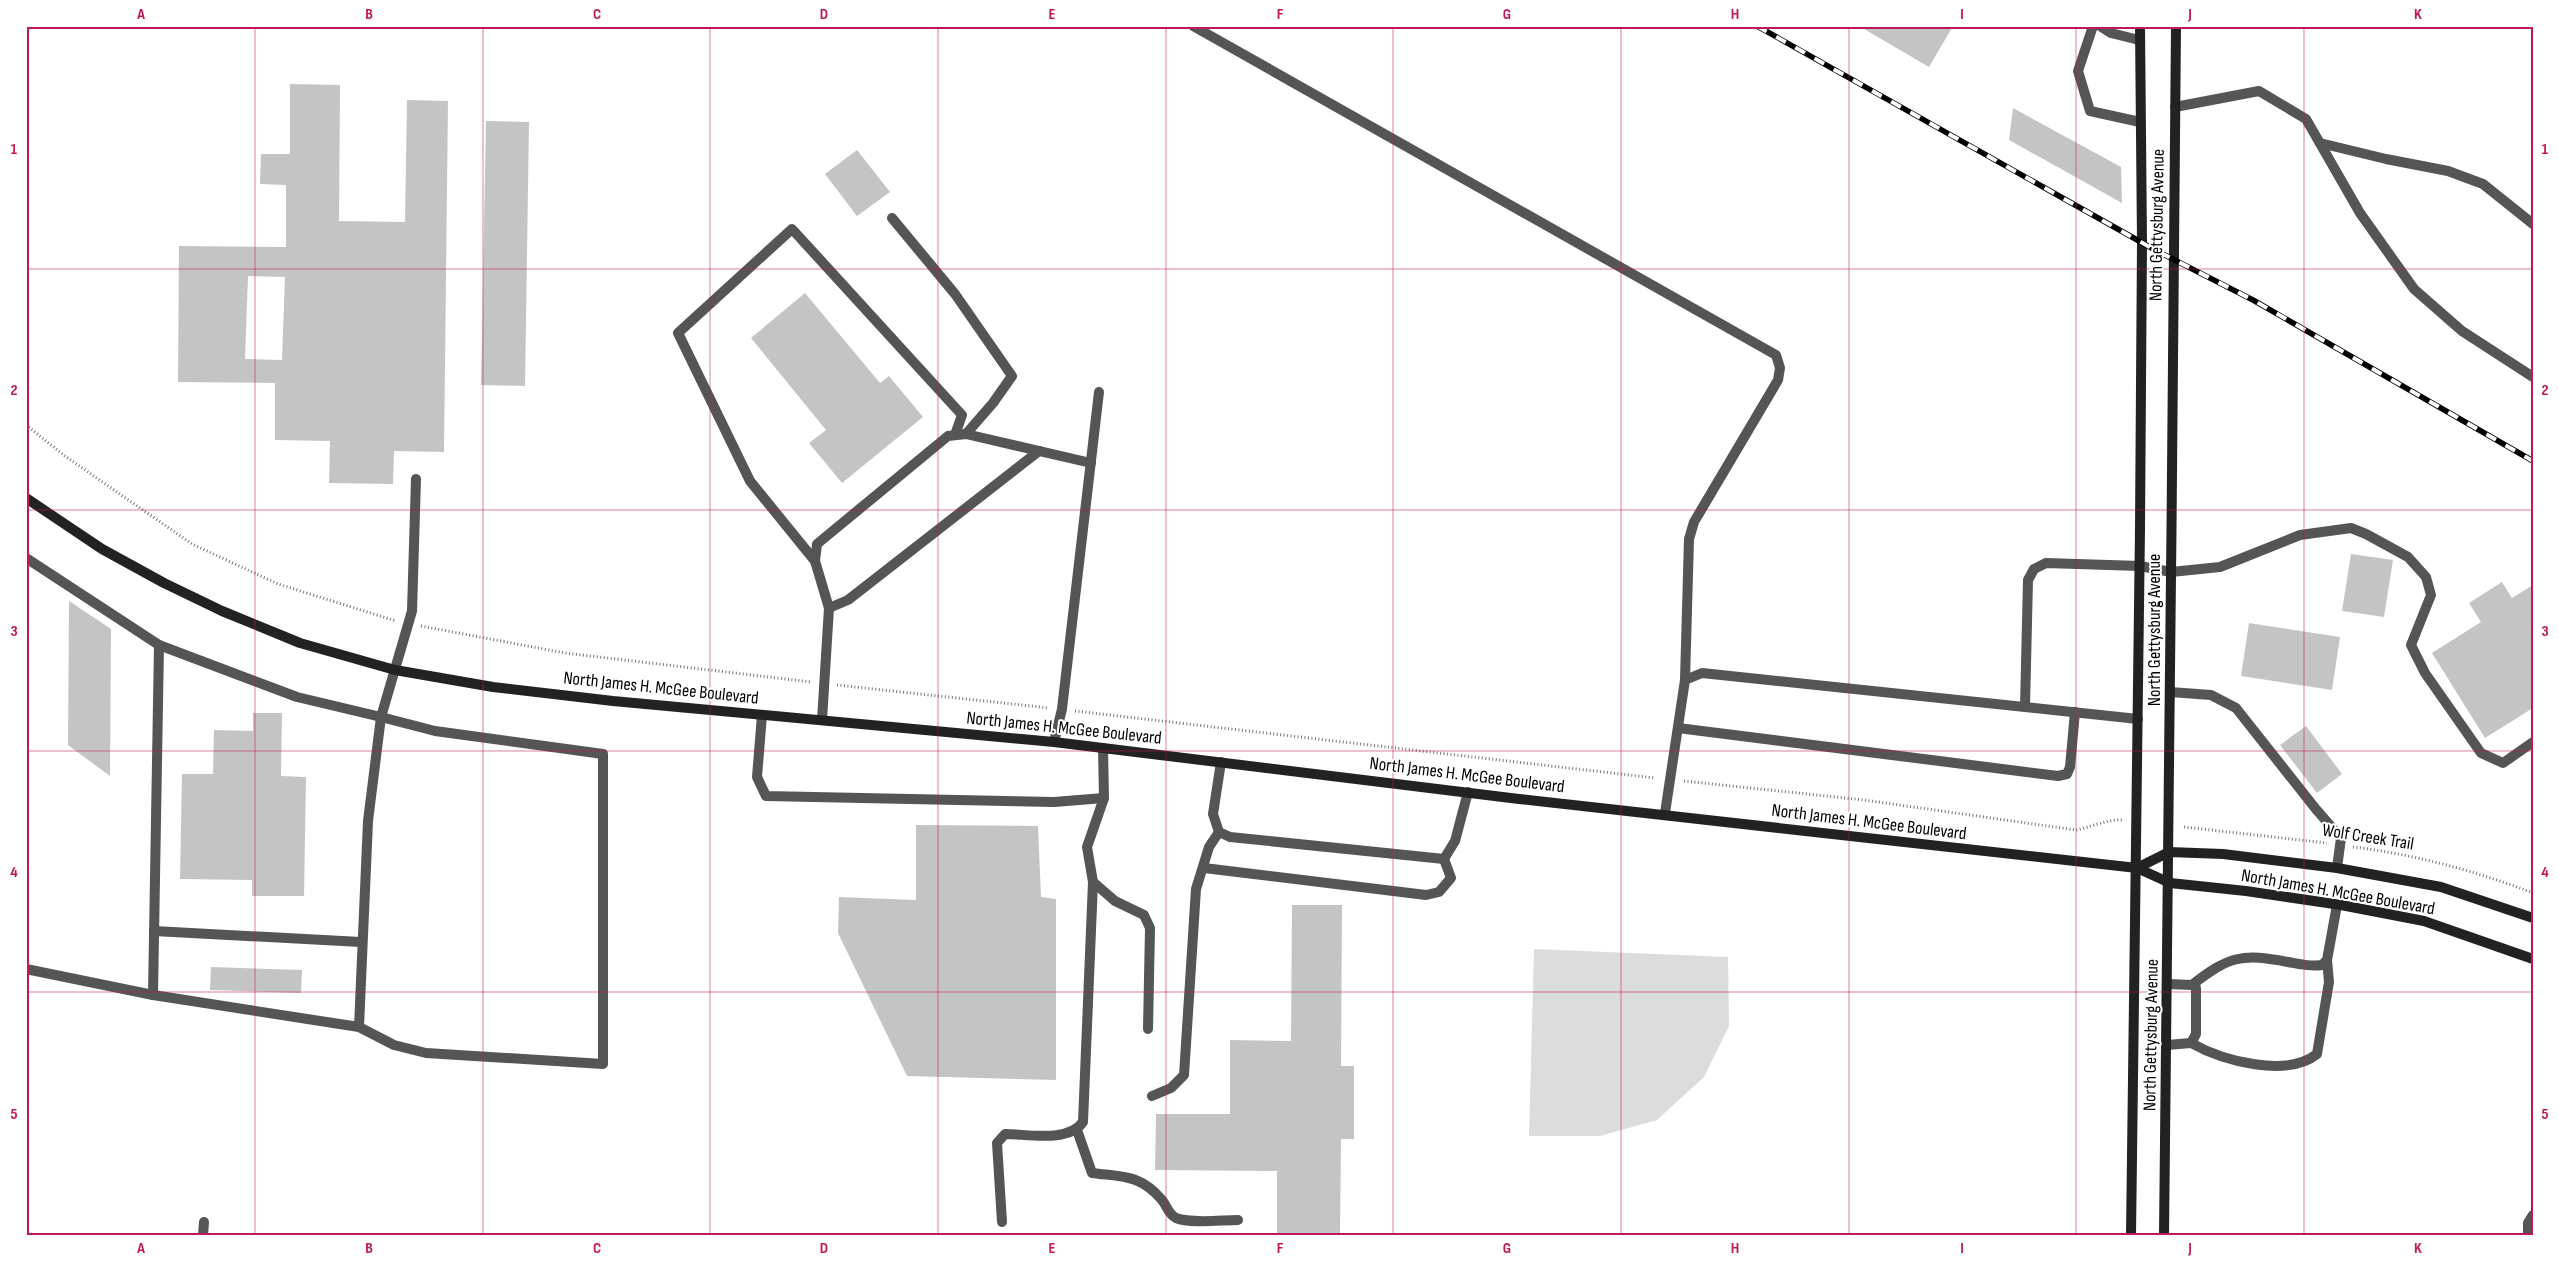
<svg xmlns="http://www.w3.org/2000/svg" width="2559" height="1261" font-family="'Sofia Sans Condensed',sans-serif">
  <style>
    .green { fill: #dcdcdc }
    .building { fill: #c4c4c4; fill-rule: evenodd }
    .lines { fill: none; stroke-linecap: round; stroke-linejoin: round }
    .path { stroke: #777; stroke-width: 3; stroke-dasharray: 1 2.5; stroke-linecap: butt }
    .lane { stroke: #555; stroke-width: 10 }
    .street { stroke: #555; stroke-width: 10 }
    .secondary { stroke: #222; stroke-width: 10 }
    .rail-casing { stroke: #000; stroke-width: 5.5 }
    .rail { stroke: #fff; stroke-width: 4; stroke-dasharray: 11; stroke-linecap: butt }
    .grid { fill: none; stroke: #c2185b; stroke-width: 1; stroke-opacity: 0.55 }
    .labels { text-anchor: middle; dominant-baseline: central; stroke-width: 4; stroke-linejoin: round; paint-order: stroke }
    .street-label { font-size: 18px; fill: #000; stroke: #fff }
    .neatline { fill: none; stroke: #c2185b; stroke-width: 2 }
    .grid-label { font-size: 16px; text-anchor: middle; font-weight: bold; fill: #c2185b }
  </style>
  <rect width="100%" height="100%" fill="#fff"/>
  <path class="green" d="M1534 949 1728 957 1729 1026 1704 1077 1657 1120 1600 1136H1529Z"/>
  <g class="building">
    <path d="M1859 26H1953L1929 67Z"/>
    <path d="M290 84 340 85 339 221 405 222 407 100 448 101 444 452 394 451 393 484 329 483 330 441 275 440V383L178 382 179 246 286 247V185L260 184 261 154H290ZM248 276 285 277 282 360 245 359Z"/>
    <path d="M2013 108 2121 167 2122 203 2009 140Z"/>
    <path d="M486 121 529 122 525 386 481 385Z"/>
    <path d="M857 150 890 192 857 216 825 174Z"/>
    <path d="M805 293 880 383 889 376 923 417 842 483 809 443 826 430 751 338Z"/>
    <path d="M2351 554 2393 560 2384 617 2342 611Z"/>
    <path d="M2502 582 2512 598 2533 585V708L2485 738 2432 653 2481 622 2469 603Z"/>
    <path d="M69 601 111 629 110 776 68 745Z"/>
    <path d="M2249 623 2340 637 2332 690 2241 676Z"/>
    <path d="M253 713H282L281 776 306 777 304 896H252V880L180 879 182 774H213L214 730 253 731Z"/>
    <path d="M2306 726 2342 774 2317 793 2280 745Z"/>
    <path d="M916 825 1038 826 1041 897 1056 899V1080L907 1076 838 933 839 897 916 900Z"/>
    <path d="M1292 905H1342L1341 1066H1354V1139H1341L1340 1235H1277V1171L1155 1170 1156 1114H1230V1040L1291 1041Z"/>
    <path d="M211 967 302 970 301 993 210 990Z"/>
  </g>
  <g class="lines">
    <g class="path">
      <path d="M26 425 65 456 192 544 278 584 396 621"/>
      <path d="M421 626 565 653 811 682"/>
      <path d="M837 685 1049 708"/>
      <path d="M1075 711 1655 778"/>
      <path d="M1684 781 1864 800 2076 830C2091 827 2108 819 2123 820"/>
      <path d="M2184 827 2327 843"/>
      <path d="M2353 847C2413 854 2476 871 2533 893"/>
    </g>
    <g class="lane">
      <path d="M1193 26 1776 355 1780 368 1778 380 1694 522 1689 539 1685 680"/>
      <path d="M2093 26 2078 71 2090 111 2140 122"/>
      <path d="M2175 107 2259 91 2306 119 2360 213 2414 289 2462 331 2533 377"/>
      <path d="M2320 143 2386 159 2448 171 2483 184 2533 224"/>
      <path d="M892 218 955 294 1012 376 993 403 966 434"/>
      <path d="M26 558 159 645 297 697 381 717 412 611 416 479"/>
      <path d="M815 561 750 481 678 333 792 229 962 415 955 435"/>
      <path d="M829 608 848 600 1039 451"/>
      <path d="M2170 692 2211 695 2236 708 2315 808 2341 838 2337 868"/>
      <path d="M2025 707 2028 580 2034 569 2046 563 2140 566 2171 572 2220 567 2300 535 2351 528 2366 534 2408 557 2426 577 2431 595 2411 645 2425 673 2481 753 2503 763 2533 742"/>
      <path d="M762 715 757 777 766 796 1054 802 1104 798"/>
      <path d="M822 720 829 608 815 561 817 544 948 436 966 434 1091 463"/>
      <path d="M1678 728 2058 776 2067 774 2070 767 2075 712"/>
      <path d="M1221 762 1213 814 1219 832 1230 837 1444 859"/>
      <path d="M1665 813 1685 680 1702 673 2138 719"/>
      <path d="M1444 859 1455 841 1468 792"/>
      <path d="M1204 868 1426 895 1439 892 1451 878 1444 859"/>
      <path d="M1093 882 1115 901 1144 915 1150 928 1148 1029"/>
      <path d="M154 931 361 942"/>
      <path d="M26 969 153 995 359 1027 368 821 381 717 435 731 603 754V1064L426 1053 394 1045 359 1027"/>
      <path d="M2192 985C2229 956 2242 953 2288 962 2299 964 2311 967 2322 965L2327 960 2337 905"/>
      <path d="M153 995 159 645"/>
      <path d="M2191 1043C2223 1061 2287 1078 2317 1054L2329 982 2327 960"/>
      <path d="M2167 1045 2191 1043 2196 1034V988L2192 985 2168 984"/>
      <path d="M1152 1096 1171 1088 1184 1075 1196 889 1209 847 1219 832"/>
      <path d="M1077 1130 1092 1173C1122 1177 1140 1174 1162 1200 1167 1206 1168 1214 1176 1218 1191 1224 1221 1220 1238 1220"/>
      <path d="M1002 1222 997 1143 1005 1134C1028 1134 1068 1143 1083 1122L1093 882 1087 847 1104 798 1103 748"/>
      <path d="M2528 1235V1223L2533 1215"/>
    </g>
    <g class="street">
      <path d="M2100 26 2111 33 2139 40"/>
      <path d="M1054 742 1062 709 1099 392"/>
      <path d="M203 1235 204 1222"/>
    </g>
    <g class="secondary">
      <path d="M26 498 102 549 164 583 222 611 300 643 395 670 493 687 613 701 1054 742 1519 799 2137 868 2170 883 2246 891 2341 905 2424 921 2533 959"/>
      <path d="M2137 868 2169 852 2223 854 2337 868 2441 887 2533 918"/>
      <path d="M2131 1235 2140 529 2142 242 2140 26"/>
      <path d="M2164 1235C2171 832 2171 429 2176 26"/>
    </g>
    <defs>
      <path id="rail" d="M1757 26 2155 250 2253 300 2533 461"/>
    </defs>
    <use href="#rail" class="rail-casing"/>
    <use href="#rail" class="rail"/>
  </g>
  <path class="grid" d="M255 26V1235M483 26V1235M710 26V1235M938 26V1235M1166 26V1235M1393 26V1235M1621 26V1235M1849 26V1235M2076 26V1235M2304 26V1235M26 269H2533M26 510H2533M26 751H2533M26 992H2533"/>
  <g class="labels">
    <g class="street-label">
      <text transform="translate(2157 225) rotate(-89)">North Gettysburg Avenue</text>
      <text transform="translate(2154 630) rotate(-90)">North Gettysburg Avenue</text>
      <text transform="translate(661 688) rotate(6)">North James H. McGee Boulevard</text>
      <text transform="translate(1064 728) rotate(6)">North James H. McGee Boulevard</text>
      <text transform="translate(1467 775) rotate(7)">North James H. McGee Boulevard</text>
      <text transform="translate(1869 822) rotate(7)">North James H. McGee Boulevard</text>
      <text transform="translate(2368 837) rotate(9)">Wolf Creek Trail</text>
      <text transform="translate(2338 892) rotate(10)">North James H. McGee Boulevard</text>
      <text transform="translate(2151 1035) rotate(-89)">North Gettysburg Avenue</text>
    </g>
  </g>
  <rect width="2559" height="1261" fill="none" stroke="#ffffff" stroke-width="55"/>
  <rect x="28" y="28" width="2504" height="1206" class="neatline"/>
  <g class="grid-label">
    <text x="141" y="19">A</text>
    <text x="369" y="19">B</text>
    <text x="597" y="19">C</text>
    <text x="824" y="19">D</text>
    <text x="1052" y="19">E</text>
    <text x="1280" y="19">F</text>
    <text x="1507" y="19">G</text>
    <text x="1735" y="19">H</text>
    <text x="1962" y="19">I</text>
    <text x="2190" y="19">J</text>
    <text x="2418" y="19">K</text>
    <text x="14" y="154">1</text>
    <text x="2545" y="154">1</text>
    <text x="14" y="395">2</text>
    <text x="2545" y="395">2</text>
    <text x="14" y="636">3</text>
    <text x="2545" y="636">3</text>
    <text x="14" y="877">4</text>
    <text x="2545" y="877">4</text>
    <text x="14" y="1119">5</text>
    <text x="2545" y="1119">5</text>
    <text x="141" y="1253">A</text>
    <text x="369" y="1253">B</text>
    <text x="597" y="1253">C</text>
    <text x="824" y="1253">D</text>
    <text x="1052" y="1253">E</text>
    <text x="1280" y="1253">F</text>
    <text x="1507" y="1253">G</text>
    <text x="1735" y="1253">H</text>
    <text x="1962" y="1253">I</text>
    <text x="2190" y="1253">J</text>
    <text x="2418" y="1253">K</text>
  </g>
</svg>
